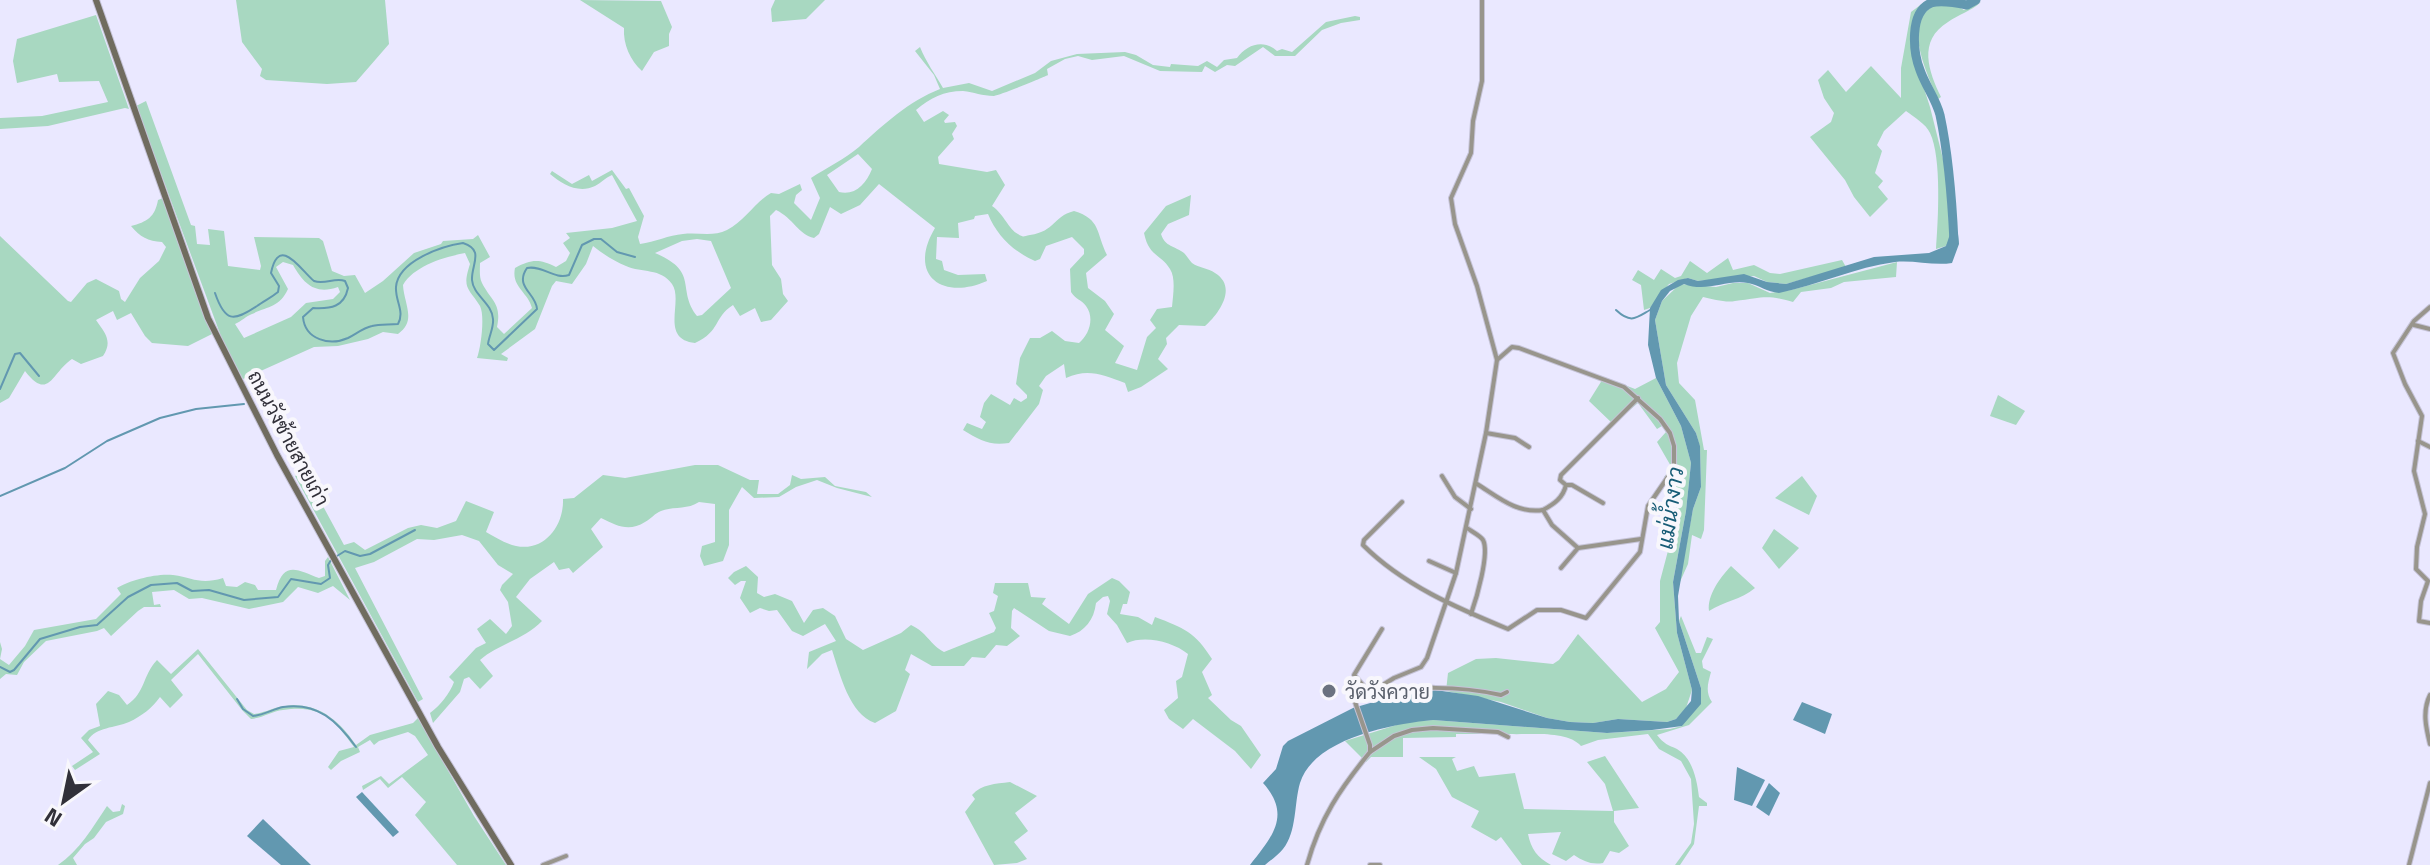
<svg xmlns="http://www.w3.org/2000/svg" width="2430" height="865" font-family="'Titillium Web',Sarabun,sans-serif">
  <style>
    .green { fill: #a8d8c1; fill-rule: evenodd }
    .water { fill: #6298b0 }
    .lines { fill: none; stroke-linecap: round; stroke-linejoin: round }
    .stream { stroke: #6298b0; stroke-width: 2 }
    .river { stroke: #6298b0; stroke-width: 9 }
    .street-casing { stroke: #c5c3d7; stroke-width: 6 }
    .secondary-casing { stroke: #c5c3d7; stroke-width: 8 }
    .street { stroke: #98958c; stroke-width: 4 }
    .secondary { stroke: #706c5f; stroke-width: 6 }
    .worship-dot { fill: #6b7280; stroke: #f8f7fc; stroke-width: 3 }
    .labels { text-anchor: middle; dominant-baseline: central; stroke-width: 8; stroke-linejoin: round; paint-order: stroke }
    .street-label { font-size: 20px; fill: #313039; stroke: #f8f7fc }
    .worship-label { font-size: 20px; fill: #5b616d; stroke: #f8f7fc; text-anchor: start }
    .water-label { font-size: 22px; font-style: italic; fill: #175c76; stroke: #f8f7fc }
  </style>
  <rect width="100%" height="100%" fill="#eae8ff"/>
  <g class="green">
    <path d="M236 0H385L389 44 356 82 327 84 266 80 260 76 262 69 242 42Z"/>
    <path d="M580 0 661 1 672 27 669 34V46L654 52 642 71C630 60 623 44 624 28Z"/>
    <path d="M775 0H825L806 19 772 22 771 9Z"/>
    <path d="M1927 0 1917 13 1912 52 1930 107 1946 171 1950 239 1946 246 1936 249C1938 221 1942 158 1930 133 1926 124 1914 117 1906 111L1884 131 1877 145 1882 151 1875 173 1883 181 1878 187 1888 199 1870 217 1854 197 1845 180 1810 137 1831 122 1834 113 1824 98 1818 80 1828 70 1846 92 1871 66 1901 98V68L1911 12Z"/>
    <path d="M1981 2C1970 12 1959 14 1948 22 1917 41 1929 72 1941 97L1938 99C1928 76 1901 21 1934 6 1945 1 1954 4 1964 10Z"/>
    <path d="M96 15 129 109 125 108 48 126 0 129V118L42 116 108 102 99 81 59 82 57 74 17 83 13 61 17 39Z"/>
    <path d="M1355 16 1360 17V20L1341 23 1322 30 1295 56H1275L1263 47 1235 66 1227 65 1215 72 1205 66 1202 72 1160 71 1124 56 1092 60 1078 56 1065 59 1047 69 1048 75C1042 78 1001 95 994 96 982 96 974 92 963 91 944 91 930 98 916 110L924 122 943 111 949 115 944 121 945 123 955 122 957 126 952 134 954 139 938 157 939 164 987 172 996 170 1005 185 992 206C1004 214 1009 230 1018 234 1024 238 1023 236 1030 235 1056 231 1052 217 1074 211 1101 219 1096 233 1107 255L1086 273 1088 288 1105 301 1114 314 1105 330 1124 346 1115 363 1137 370 1147 337 1156 328 1150 320 1157 309 1172 307C1173 296 1176 278 1170 269 1160 253 1149 257 1144 233L1166 206 1191 195 1189 215 1168 224 1161 234C1165 247 1175 246 1184 253 1187 256 1189 260 1192 263 1199 268 1208 268 1215 273 1238 287 1219 314 1205 326L1179 325 1166 338 1167 344 1158 359 1168 369 1141 387 1128 392 1125 383C1103 375 1088 368 1066 378L1064 364 1046 376 1039 386 1043 390 1039 404 1009 443C989 446 980 440 963 430L967 423 982 429 986 422 980 417 984 403 991 394 1010 405 1014 398 1021 402 1027 398V395L1016 384 1020 358 1030 338H1040L1052 331 1065 341 1079 343C1089 335 1095 318 1086 306 1082 300 1075 299 1071 292L1070 269 1084 254V249L1072 237 1046 246 1040 259 1035 261C1014 252 997 236 988 214L975 216 974 219 958 223 959 238 937 237 936 259 942 261 944 270 958 275 985 274 987 281C942 301 907 275 935 228L879 184 860 205 841 214 830 207 819 234 814 238C799 235 793 218 776 210L770 216 772 265 781 279 783 294 788 301 771 320 761 322 755 308 740 316 733 305C713 318 721 331 695 343 659 339 684 301 672 284 661 268 642 273 626 266 614 261 603 254 593 246L586 264 572 284 556 281 552 286 535 329 501 354 508 358 507 361 477 358C481 347 485 316 480 306 468 287 462 289 470 264L465 253C444 257 414 266 403 285 404 304 417 321 398 334L383 332 368 339 338 346 314 347 243 379 222 339 136 106 146 101 191 225 195 226 197 244 210 245 208 229 224 231 228 266 260 270 261 266 254 237 319 238 323 241 332 271 344 276 355 275 365 293 383 281 414 253 441 244 443 241 473 239 478 235 490 257 480 263C480 270 479 277 482 283 491 301 502 303 497 327L504 334 532 308C528 292 511 287 515 268 532 259 539 259 556 267L566 261 570 253 563 243 570 238 566 233 612 228 637 221 612 175C605 178 601 183 595 186 578 194 562 184 550 174L552 171 572 184 589 175 592 181 612 170 626 189 629 188 644 216 638 237 640 244C655 242 669 235 683 234 698 232 713 237 727 230 745 221 754 203 771 193L779 194 800 184 802 190 796 195 794 203 811 220 820 198 811 178C826 168 845 159 859 147 883 125 909 101 940 89L934 75 915 51 920 47C926 62 935 74 943 88L969 83 992 91 1035 73 1051 61 1077 54 1125 52 1136 55 1153 65 1170 67 1171 64 1198 66 1207 61 1217 67 1224 60 1237 58C1247 44 1264 39 1277 51L1282 49 1292 52 1326 22ZM858 154 872 169C866 184 855 196 839 192L827 175ZM697 239 711 241 731 288 702 315 697 316C676 289 700 272 655 253L682 241ZM283 262 293 265C304 284 315 295 338 287L340 292 333 299 306 303 291 317 244 338 235 324C242 321 246 316 252 314 268 306 279 308 288 289L276 267Z"/>
    <path d="M163 198 212 334 188 346 152 343 145 336 131 313 117 320 113 311 96 320C105 333 113 341 103 356L81 364 72 359C52 372 49 402 25 371L9 398 0 403V236L68 301 71 302 87 283 96 279 119 291 121 299 125 302 140 278 159 261 166 247 162 242C148 241 140 237 131 226 147 222 155 217 158 200Z"/>
    <path d="M1728 258 1733 270 1754 265 1770 273 1780 274 1842 260 1846 267 1786 284 1767 282 1754 276 1698 281 1688 278 1669 284 1650 308 1644 310 1641 285 1632 280 1638 270 1654 280 1661 269 1675 278 1681 276 1690 261 1707 273Z"/>
    <path d="M1897 262 1896 277 1844 282 1831 288 1801 292 1793 302C1766 294 1762 298 1735 301 1726 303 1713 299 1703 297L1691 316 1677 363 1679 383 1695 400 1704 450H1707L1704 530 1701 539 1692 535 1688 564 1679 584 1693 509 1701 487 1700 447 1696 433 1666 385 1655 320 1662 301 1680 284 1716 287 1733 283H1748L1770 293 1791 290Z"/>
    <path d="M1604 377 1635 389 1656 378 1681 426 1691 463 1686 511 1673 582 1677 633 1692 690 1686 708 1676 719 1667 722 1618 719 1593 723 1570 722 1547 718 1501 702 1446 691 1448 673 1476 659 1496 658 1553 664 1559 660 1578 634 1642 702 1666 689 1679 672 1655 628 1660 622V581L1678 513 1664 477 1672 468 1657 442 1666 432 1662 426 1657 429 1638 403 1613 424 1589 401Z"/>
    <path d="M1998 395 2025 411 2016 425 1990 416Z"/>
    <path d="M695 465H718L750 480H759L757 494H778L790 485 792 475 801 479 825 477 835 486 866 492 872 497 837 488 817 480 796 487 779 497 754 498 742 487 729 510V545L723 561 704 566 700 556 702 546 715 542V504L699 502C687 510 674 506 661 511 655 513 651 519 645 522 629 532 617 526 601 518L591 529 603 547 573 573 569 568 559 570 554 562 530 579 516 597 542 621C525 639 499 644 480 660L493 676 480 689 469 677 464 679 460 692 433 723 430 713C440 706 450 693 454 682L449 677 476 648 486 643 477 629 490 619 506 634 512 626 508 602 500 590 502 585 513 574 498 565 479 541 462 535 434 540 417 539 374 562 355 568 423 699 418 702 295 476 304 471 344 545 354 542 365 550 408 528 421 525 437 528 456 521 466 501 494 512 486 532C495 537 506 544 516 546 545 552 564 525 563 499L574 498 603 475 625 478Z"/>
    <path d="M1802 476 1817 496 1809 515 1775 498Z"/>
    <path d="M1774 529 1799 548 1779 569 1762 548Z"/>
    <path d="M328 557 350 600 333 586 318 593 298 587 283 602 249 609 202 598 189 599 174 590 152 592 154 605 160 604 161 607H144L138 611 111 636 104 628 97 631 46 641 24 662 17 675 6 674 0 679V642L2 649 0 659 9 665 25 646 34 630 96 619 121 594 117 588C130 580 157 573 173 575 194 578 200 585 223 578L226 586 237 587 245 582 255 585 258 590H276C284 559 299 571 319 578L325 576V561Z"/>
    <path d="M746 566 758 577 757 593 764 597 775 594 792 601 804 623 813 610 823 608 835 616 846 639 863 650 901 633 911 625C927 632 930 645 944 652L994 632 996 628 989 613 994 611 998 596 993 593 995 583H1028L1031 597 1046 598 1042 604 1069 624 1088 594 1112 578 1119 581 1130 592 1127 604H1123L1120 614 1138 617 1152 625 1155 617C1184 628 1195 632 1212 659L1202 672 1212 695 1208 698 1231 720 1241 726 1261 755 1251 769 1235 751 1193 719 1183 729 1169 719 1164 710 1178 698 1176 681 1182 677 1188 654C1173 642 1145 635 1127 643L1117 625 1107 614 1110 601 1108 596 1103 597 1096 603C1094 620 1085 631 1070 636L1049 631 1014 608 1012 611 1011 628 1020 636 1007 646 996 645 985 658 972 657 964 666H932L911 654 905 670 910 674 896 711 875 723C849 714 840 674 832 650L822 654 807 669 809 652 836 641 825 624 803 636 792 631 777 610 769 611 760 608 750 613 740 598 746 581H741L735 585 728 578 734 572Z"/>
    <path d="M1731 566 1755 588C1741 600 1724 601 1709 611 1707 595 1720 578 1731 566Z"/>
    <path d="M1681 616 1696 653H1701L1707 637 1713 639 1702 661 1703 668 1711 672C1708 683 1705 692 1712 702L1689 725 1657 735C1664 744 1668 745 1677 749 1693 758 1697 781 1699 797L1707 803V806H1699L1694 844 1680 865H1675L1691 843 1694 824 1691 779 1681 761 1659 749 1648 734 1598 740 1581 746C1567 730 1530 735 1509 734L1507 739 1497 734H1456V737L1403 738V757H1371L1366 762 1345 741 1406 722 1433 720 1607 733 1670 729 1682 726 1701 688 1679 621Z"/>
    <path d="M198 649 247 710 254 714C263 713 271 709 279 707 314 699 338 718 356 745L370 735 413 723 418 718 474 816 506 865H457L415 815 426 802 402 777 388 788 380 779 363 790 362 786 381 776 389 784 428 755 415 736 408 732 379 741 374 745 370 740 358 747 360 752 341 761 331 770 328 767 339 751 354 747C334 719 320 704 283 710 272 711 263 718 251 719L242 710 198 654 171 680 183 695 170 708 160 697C152 708 142 716 129 722 115 728 96 727 88 740L100 754 75 770 72 766 93 752 81 738 89 730 100 726 96 704 108 691 119 695 127 705C146 692 142 676 157 660L171 674Z"/>
    <path d="M1605 756 1639 808 1614 811V822L1629 846 1619 853 1610 851 1603 863C1591 865 1583 861 1574 855L1566 861 1552 854 1561 832 1528 834C1531 849 1537 857 1551 865H1522L1501 837 1496 841 1471 827 1479 811 1452 797 1436 769 1419 757H1456L1452 759 1457 771 1474 766 1479 777 1515 773 1524 809 1613 811 1605 784 1587 762Z"/>
    <path d="M1010 782 1037 796 1015 813 1028 831 1014 842 1027 859 1017 863 994 865 965 812 975 799 972 795C982 784 995 784 1010 782Z"/>
    <path d="M122 804 125 806 123 814 106 822 94 838 85 844 73 858 77 865H58C79 851 93 827 107 806L113 812 120 811Z"/>
  </g>
  <g class="water">
    <path d="M1950 234H1958L1959 244 1952 263C1934 266 1914 260 1895 262 1856 267 1818 285 1779 293 1767 292 1759 285 1748 283 1726 279 1707 293 1684 284L1670 291 1662 301 1655 320 1666 385 1696 433 1700 446 1701 487 1693 509 1678 596 1679 621 1701 688V704L1682 726 1652 730 1607 733 1433 720C1393 724 1314 738 1300 783 1294 803 1297 832 1283 849 1278 855 1271 860 1265 865H1250C1272 837 1292 815 1263 783L1276 769 1283 746 1288 741 1353 708 1408 692 1435 690 1478 696 1547 718 1570 722 1593 723 1618 719 1667 722 1676 719 1691 701 1692 690 1677 633 1673 582 1686 511 1691 463 1681 426 1656 378 1648 345 1650 308 1661 290 1678 280 1688 278 1698 281 1744 274 1767 282 1786 284 1874 257 1929 253 1946 246Z"/>
    <path d="M1802 702 1832 714 1825 734 1793 720Z"/>
    <path d="M1737 767 1765 780 1752 806 1734 800Z"/>
    <path d="M1769 783 1780 793 1769 816 1756 807Z"/>
    <path d="M362 792 399 832 393 837 356 797Z"/>
    <path d="M263 819 311 865H281L247 836Z"/>
  </g>
  <g class="lines">
    <g class="stream">
      <path d="M215 293C225 322 233 322 257 306 264 301 272 297 278 292L279 286 271 273C279 233 302 272 314 281 325 285 335 277 345 281L348 288C344 307 331 309 313 308L303 317C305 340 330 346 348 338 356 334 363 328 372 326 380 324 389 325 398 324 405 311 395 301 396 287 398 261 442 246 463 243 485 250 471 265 472 280 473 295 492 303 493 319 494 327 489 336 488 344L494 350 537 309C536 293 514 287 527 268 543 265 554 280 569 275L582 245 594 239H601L617 252 635 257"/>
      <path d="M1616 310C1631 324 1636 318 1650 310"/>
      <path d="M0 389 15 354 20 353 39 376"/>
      <path d="M0 496 65 468 107 441 160 418 196 409 244 404"/>
      <path d="M337 556 345 551 360 556 370 554 415 530"/>
      <path d="M0 667 10 672 14 670 40 639 80 627 97 625 128 597 151 585 177 583 192 591 209 590 244 600 278 597 291 579 321 584 330 578 328 565 331 560"/>
      <path d="M237 699 243 709 253 716C264 715 273 709 283 707 318 702 337 721 356 747"/>
    </g>
    <path class="river" d="M1951 246 1954 242C1952 199 1949 157 1940 115 1936 99 1925 85 1920 70 1913 52 1909 12 1931 3 1942 0 1957 3 1967 5L1976 0"/>
    <defs>
      <g id="street">
        <path d="M2430 307 2414 321 2393 353 2405 384 2422 416 2414 471 2425 514 2417 547 2416 569 2428 581 2421 601 2419 621 2430 623"/>
        <path d="M2414 325 2430 329"/>
        <path d="M1486 433 1515 438 1529 447"/>
        <path d="M2418 441 2430 447"/>
        <path d="M1442 476 1455 497 1471 509"/>
        <path d="M1477 484C1498 497 1517 514 1543 510"/>
        <path d="M1566 485H1572L1603 503"/>
        <path d="M1402 502 1364 540 1363 545C1403 585 1457 608 1508 629L1537 610H1561L1586 618 1640 552 1648 506 1674 468V446L1670 433 1660 419 1624 387 1519 348 1512 347 1497 360"/>
        <path d="M1467 528C1471 531 1481 536 1483 540 1490 553 1476 600 1471 614"/>
        <path d="M1578 548 1552 525 1543 510C1554 504 1563 498 1566 485L1560 480 1561 475 1638 398"/>
        <path d="M1429 561 1456 573"/>
        <path d="M1561 568 1578 548 1641 539"/>
        <path d="M1382 629 1354 675 1369 692C1415 687 1456 685 1501 695L1507 692"/>
        <path d="M2430 695C2422 711 2426 728 2430 744"/>
        <path d="M1370 752 1394 736 1412 730 1433 728 1498 732 1508 737"/>
        <path d="M543 865 566 856"/>
        <path d="M1307 865C1320 818 1340 789 1370 752V745L1355 702 1394 678 1421 667 1427 658 1456 573 1486 433 1497 360 1477 286 1455 224 1451 198 1471 153 1473 121 1482 81V0"/>
        <path d="M1370 865H1380"/>
        <path d="M2409 865 2430 783"/>
      </g>
      <path id="secondary" d="M96 0 208 318 277 455 438 747 511 865"/>
    </defs>
    <use href="#street" class="street-casing"/>
    <use href="#secondary" class="secondary-casing"/>
    <use href="#street" class="street"/>
    <use href="#secondary" class="secondary"/>
  </g>
  <circle class="worship-dot" cx="1329" cy="691" r="8"/>
  <g class="labels">
    <g class="street-label">
      <text transform="translate(289 438) rotate(62)">ถนนวังซ้ายสายเก่า</text>
    </g>
    <g class="worship-label">
      <text x="1345" y="691">วัดวังควาย</text>
    </g>
    <g class="water-label">
      <text transform="translate(1670 508) rotate(-82)">แม่น้ำงาว</text>
    </g>
  </g>
  <g transform="translate(64 801) rotate(213)" stroke="#f8f7fc" stroke-width="6" paint-order="stroke">
  <path d="M0-6L14 30L0 20L-14 30Z" fill="#313039"/>
  <text y="-12" font-size="22" font-weight="bold" text-anchor="middle" fill="#313039">N</text>
  </g>
</svg>
